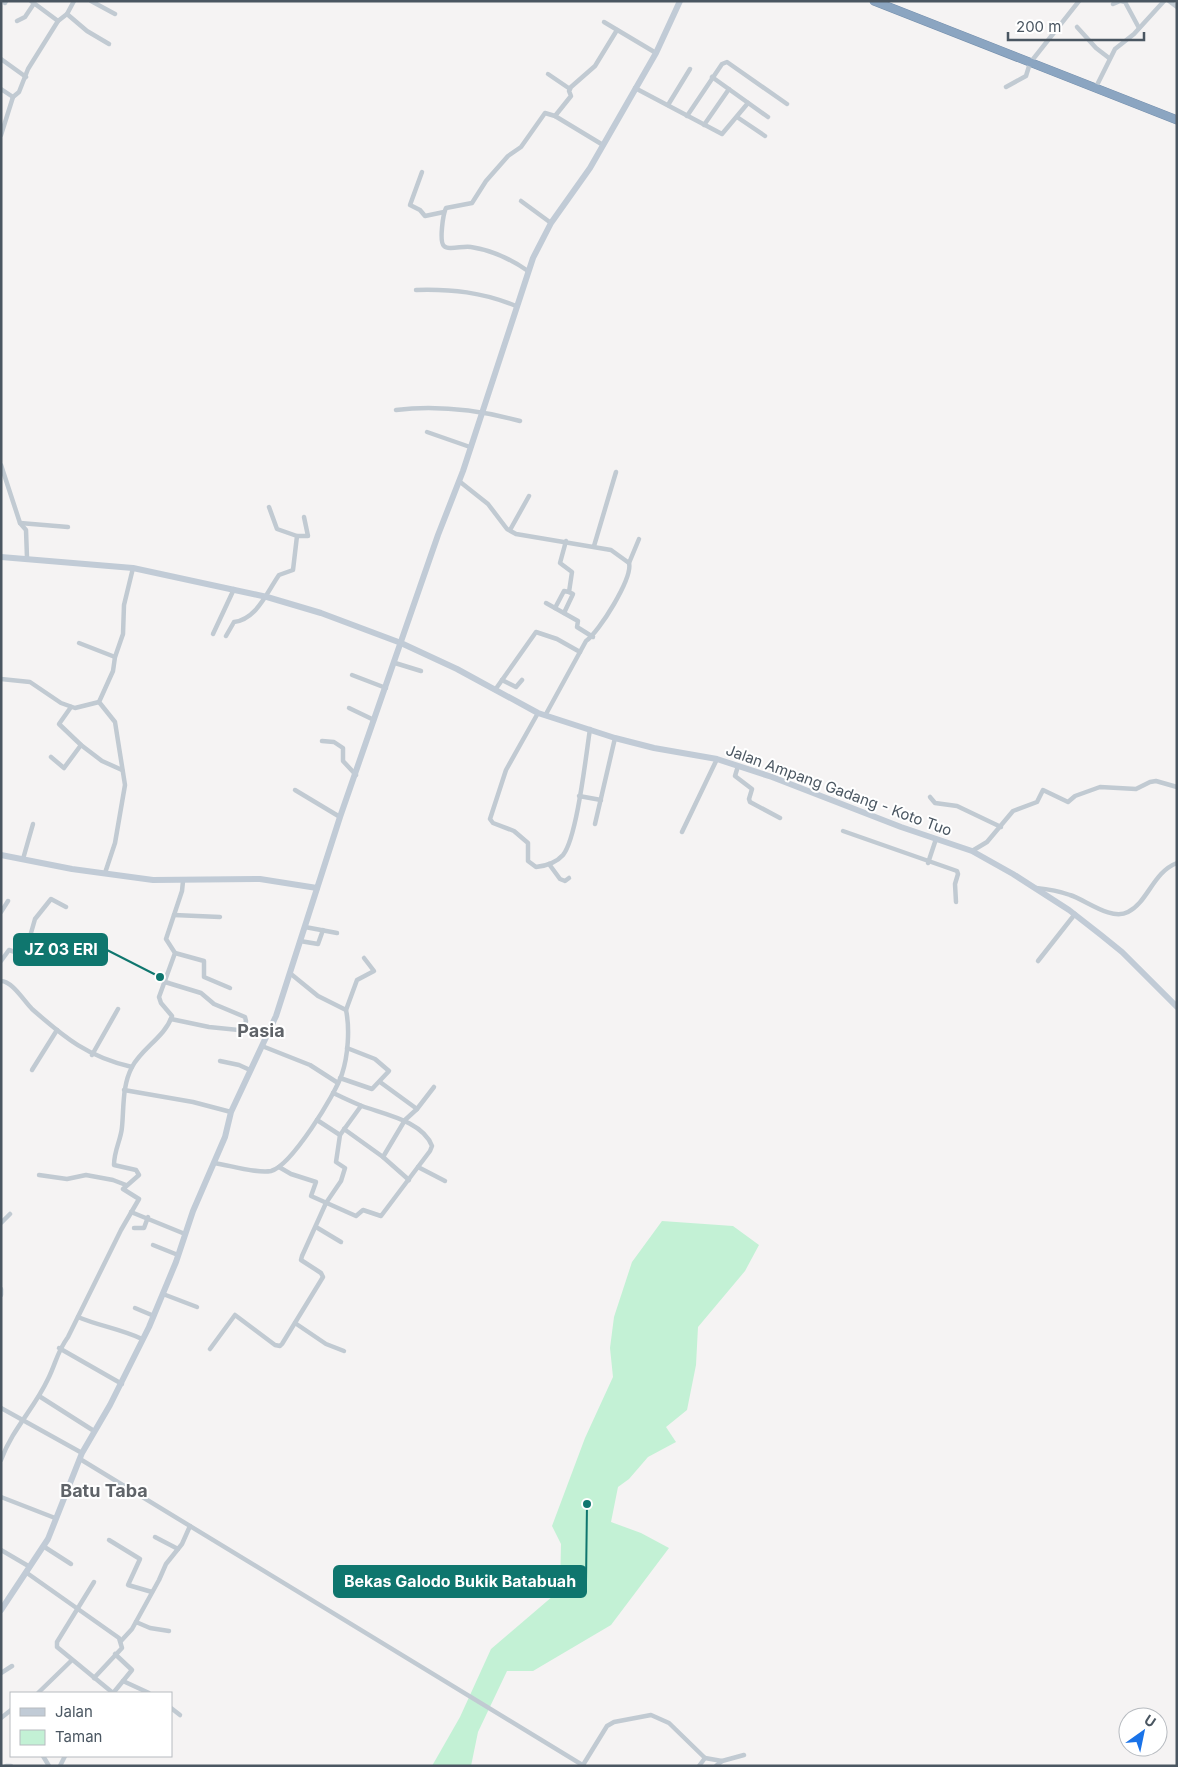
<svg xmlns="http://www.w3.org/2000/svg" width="1178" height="1767" font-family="Inter,sans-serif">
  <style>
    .green { fill: #c3f1d5 }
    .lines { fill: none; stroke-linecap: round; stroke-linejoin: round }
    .highway-casing { stroke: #7690ad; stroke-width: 9 }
    .street { stroke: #c1cad2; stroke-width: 4.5 }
    .secondary { stroke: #c1cbd6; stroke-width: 6 }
    .highway { stroke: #8ba5c1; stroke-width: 8 }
    .labels { text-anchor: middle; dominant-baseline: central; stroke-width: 4; stroke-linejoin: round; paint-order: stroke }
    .street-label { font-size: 15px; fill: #4a5661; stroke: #fff }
    .quarter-label { font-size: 18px; font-weight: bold; fill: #5f6368; stroke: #fff }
    .leader { fill: none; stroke: #0f766e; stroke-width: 2 }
    .callout-dot { fill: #0f766e; stroke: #fff; stroke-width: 2 }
    .callout { fill: #0f766e; stroke: #0f766e; stroke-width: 2 }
    .callout-label { font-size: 16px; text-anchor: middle; font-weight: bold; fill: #fff }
  </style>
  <rect width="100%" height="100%" fill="#f5f3f3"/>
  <path class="green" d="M662 1221 733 1226 759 1245 745 1271 698 1327 696 1365 687 1410 666 1427 676 1442 648 1457 629 1479 618 1487 611 1522 641 1533 669 1548 611 1625 533 1671H507L478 1732 471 1766H432L460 1717 491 1649 560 1590 561 1544 552 1526 585 1438 613 1377 610 1348 614 1317 632 1262Z"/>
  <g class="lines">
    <defs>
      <path id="highway" d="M874 1 1177 120"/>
    </defs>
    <use href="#highway" class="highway-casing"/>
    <g class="street">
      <path d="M31 1 58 21"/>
      <path d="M91 1 115 14"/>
      <path d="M1121 1 1125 2 1139 28"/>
      <path d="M1169 1 1177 7"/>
      <path d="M5 3 6 1"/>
      <path d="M1113 4 1120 1"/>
      <path d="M67 14 87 31 109 44"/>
      <path d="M17 21 25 17 33 5"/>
      <path d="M604 22 656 53"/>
      <path d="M1077 27 1096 48 1109 58"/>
      <path d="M1 59 26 77"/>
      <path d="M548 74 570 89"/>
      <path d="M712 77 768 117"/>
      <path d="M1006 87 1026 76 1030 63 1079 1"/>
      <path d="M635 88 722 134 748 103"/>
      <path d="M1 89 13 97"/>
      <path d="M1095 89 1115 49 1134 34 1164 1"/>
      <path d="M668 105 690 69"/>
      <path d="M555 116 571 96 569 91 571 87 595 66 617 30"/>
      <path d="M687 116 722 64 727 62 787 104"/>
      <path d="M737 117 765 136"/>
      <path d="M704 125 729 89"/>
      <path d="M1 135 13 97 19 92 28 69 58 21 67 14 74 1"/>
      <path d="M422 172 410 205 420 210 425 216 444 212"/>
      <path d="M521 201 551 223"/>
      <path d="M528 271C512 260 491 250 471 247 464 245 449 251 444 246 439 242 443 214 446 208L472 203 486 181 508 156 521 147 545 113 555 116 603 145"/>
      <path d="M416 290C452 289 482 292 516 306"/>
      <path d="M396 410C438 405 479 410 520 421"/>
      <path d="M427 432 470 447"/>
      <path d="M1 465 20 523 26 530 27 558"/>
      <path d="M459 481 488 504 507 529 516 534 611 550 629 563C633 578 599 632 586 641L546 714"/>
      <path d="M20 523 68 527"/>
      <path d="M510 530 529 496"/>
      <path d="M297 536H308L304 517"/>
      <path d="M594 546 616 472"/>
      <path d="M629 563 639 539"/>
      <path d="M546 603 578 621 577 627 593 637"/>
      <path d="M555 608 564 591 569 592"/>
      <path d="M564 613 573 594 569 592 572 572 560 563 566 541"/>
      <path d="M213 634 234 589"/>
      <path d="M226 636 234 622C257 619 267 592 279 575L293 570 297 536 277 529 269 507"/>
      <path d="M79 643 115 657"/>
      <path d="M395 663 421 671"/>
      <path d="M352 675 386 688"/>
      <path d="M1 679 30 682 61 703 75 708 99 702"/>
      <path d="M502 680 516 687 522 680"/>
      <path d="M495 690 536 632 557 639 580 652"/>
      <path d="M71 707 59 724 81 745"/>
      <path d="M349 708 374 720"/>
      <path d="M538 713 506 770 490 819 493 823 514 831 528 843V861L536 867C545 866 556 863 563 855 577 838 586 755 590 729"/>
      <path d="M322 741 334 742 343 748V761L356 775"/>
      <path d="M51 757 64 768 81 745 102 761 122 770"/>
      <path d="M738 766 735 776 752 789 749 799 750 802 780 818"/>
      <path d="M295 790 340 817"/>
      <path d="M579 796 601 800"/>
      <path d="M930 797 935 803 957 806 1001 827"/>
      <path d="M595 824 615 738"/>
      <path d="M843 831 957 871 958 874 955 884 956 902"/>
      <path d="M682 832 717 759"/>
      <path d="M972 851 987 842 1013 811 1037 802 1043 790 1068 802 1075 796 1100 787 1136 789 1150 782 1156 781 1177 787"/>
      <path d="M23 859 33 824"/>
      <path d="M928 863 936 839"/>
      <path d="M549 864 560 879 565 881 569 878"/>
      <path d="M105 873 115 843 125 785 115 722 99 702 113 671 115 657 123 634 124 605 133 568"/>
      <path d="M1036 888C1047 889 1059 891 1070 895 1086 900 1111 921 1128 912 1148 902 1153 872 1177 863"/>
      <path d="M1 912 8 901"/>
      <path d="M174 915 220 917"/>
      <path d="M305 927 337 933"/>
      <path d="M300 941 318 944 323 930"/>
      <path d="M175 953 204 961V977L230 988"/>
      <path d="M1 961 9 950 15 952 27 947 35 919 51 899 66 907"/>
      <path d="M1038 961 1075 914"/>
      <path d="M1 981C12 981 24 1001 32 1009 65 1038 88 1057 132 1067"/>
      <path d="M165 982 201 993 214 1004 245 1017 246 1021 243 1031"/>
      <path d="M346 1010 357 980 374 971 364 958"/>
      <path d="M171 1019 209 1027 267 1033"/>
      <path d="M262 1046 310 1065 338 1083"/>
      <path d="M92 1055 118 1009"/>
      <path d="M220 1061 239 1065 250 1070"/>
      <path d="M32 1070 57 1030"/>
      <path d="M340 1078 372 1089 389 1071 375 1059 347 1048"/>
      <path d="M380 1082 417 1109 405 1120 383 1157"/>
      <path d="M124 1090 193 1102 231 1112"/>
      <path d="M417 1109 434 1087"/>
      <path d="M317 1120 340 1135"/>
      <path d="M344 1129 383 1157 409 1180"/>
      <path d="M214 1163C229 1165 257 1174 271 1171 291 1166 335 1095 342 1074 348 1056 350 1029 346 1010L318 996 291 974"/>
      <path d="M279 1167 291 1174 316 1182 311 1196 356 1216 363 1210 381 1216 430 1151 432 1146C423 1121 383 1114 362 1106 352 1102 342 1097 333 1093"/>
      <path d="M418 1167 445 1181"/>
      <path d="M39 1175 67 1179 86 1175 113 1180 126 1185"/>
      <path d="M131 1212 185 1234"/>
      <path d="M1 1223 10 1214"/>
      <path d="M316 1227 341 1242"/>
      <path d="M134 1228H144L148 1217"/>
      <path d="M153 1245 178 1255"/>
      <path d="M1 1289V1295"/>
      <path d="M163 1294 197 1307"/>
      <path d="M135 1308 154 1316"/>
      <path d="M78 1317C99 1326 121 1329 142 1339"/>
      <path d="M295 1323 326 1344 344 1351"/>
      <path d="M59 1348 122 1384"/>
      <path d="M210 1349 235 1315 275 1345 280 1346 282 1344 323 1277 321 1273 301 1260 302 1256 326 1203 341 1181 345 1168 336 1162 340 1135 361 1106"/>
      <path d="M39 1396 94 1431"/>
      <path d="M1 1408 82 1453"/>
      <path d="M80 1459 584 1766"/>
      <path d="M1 1460C13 1428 34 1409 48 1379 56 1363 57 1352 68 1337L121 1230 139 1199 123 1189 139 1175 136 1170 114 1165C114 1150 121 1140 122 1127 124 1107 122 1086 132 1067 142 1048 165 1037 172 1016L161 1003 159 997 175 953 166 939 182 891 183 881"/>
      <path d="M1 1497 55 1518"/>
      <path d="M155 1537 178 1549"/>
      <path d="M109 1540 140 1559 128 1585 152 1592"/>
      <path d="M43 1546 71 1564"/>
      <path d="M1 1550 30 1567"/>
      <path d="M27 1573 119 1638 122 1648 94 1678"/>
      <path d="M94 1582 57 1642V1647L113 1693"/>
      <path d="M136 1622 150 1628 169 1631"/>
      <path d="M121 1641 132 1629 159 1580 166 1564 182 1544 190 1526"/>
      <path d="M1 1673 12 1666"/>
      <path d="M123 1681 149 1693"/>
      <path d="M114 1692 132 1670 115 1654"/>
      <path d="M38 1693 71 1661"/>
      <path d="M171 1708 180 1715"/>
      <path d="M1 1718 11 1710"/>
      <path d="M43 1756 49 1766"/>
      <path d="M705 1758 722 1761"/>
      <path d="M583 1765 607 1726 614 1722 651 1715 669 1723 705 1758 699 1766"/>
      <path d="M6 1766H11"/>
      <path d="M60 1766 65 1756"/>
      <path d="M716 1766 722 1761 744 1755"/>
    </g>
    <g class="secondary">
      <path d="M1 557 133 568 267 597 321 613 401 643 457 669 538 713 615 738 654 748 717 759 772 777 901 827 972 851 1013 874 1069 910 1101 935 1122 952 1177 1007"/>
      <path d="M1 855 72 869 153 880 260 879 317 888"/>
      <path d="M1 1610 48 1539 82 1453 110 1405 149 1327 176 1262 193 1211 225 1137 231 1112 276 1016 340 817 438 535 463 471 533 258 551 223 590 168 656 53 680 1"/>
    </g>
    <use href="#highway" class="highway"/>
  </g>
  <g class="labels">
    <g class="street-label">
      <text transform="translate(839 790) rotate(20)">Jalan Ampang Gadang - Koto Tuo</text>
    </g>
    <g class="quarter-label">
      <text x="261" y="1030">Pasia</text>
      <text x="104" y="1490">Batu Taba</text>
    </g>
  </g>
  <path class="leader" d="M160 977L107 950M587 1504L586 1582"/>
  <g class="callout-dot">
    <circle cx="160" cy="977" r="5"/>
    <circle cx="587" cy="1504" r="5"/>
  </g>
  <g class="callout">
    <rect x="14" y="934" width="93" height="31" rx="5"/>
    <rect x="334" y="1566" width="252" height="31" rx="5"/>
  </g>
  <g class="callout-label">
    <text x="61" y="955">JZ 03 ERI</text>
    <text x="460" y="1587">Bekas Galodo Bukik Batabuah</text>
  </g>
  <rect width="1178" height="1767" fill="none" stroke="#4a5661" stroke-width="5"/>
  <rect x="10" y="1692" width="162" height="65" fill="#ffffff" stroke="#b7bbc0"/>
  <rect x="20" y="1708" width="25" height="8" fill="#c1cbd6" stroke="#b7bbc0"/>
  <text x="55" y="1717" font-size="15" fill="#4a5661">Jalan</text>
  <rect x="20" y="1730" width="25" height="15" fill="#c3f1d5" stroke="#b7bbc0"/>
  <text x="55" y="1742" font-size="15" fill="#4a5661">Taman</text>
  <g transform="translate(1143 1732) rotate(33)"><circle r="24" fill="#ffffff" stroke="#b7bbc0"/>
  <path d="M0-4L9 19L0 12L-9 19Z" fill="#1a73e8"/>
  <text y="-8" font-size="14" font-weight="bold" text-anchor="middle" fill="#4a5661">U</text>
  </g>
  <path d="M1008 32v8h136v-8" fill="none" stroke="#4a5661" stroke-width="2.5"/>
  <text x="1016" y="32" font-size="15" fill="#4a5661" stroke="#ffffff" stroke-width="4" paint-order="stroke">200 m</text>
</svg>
